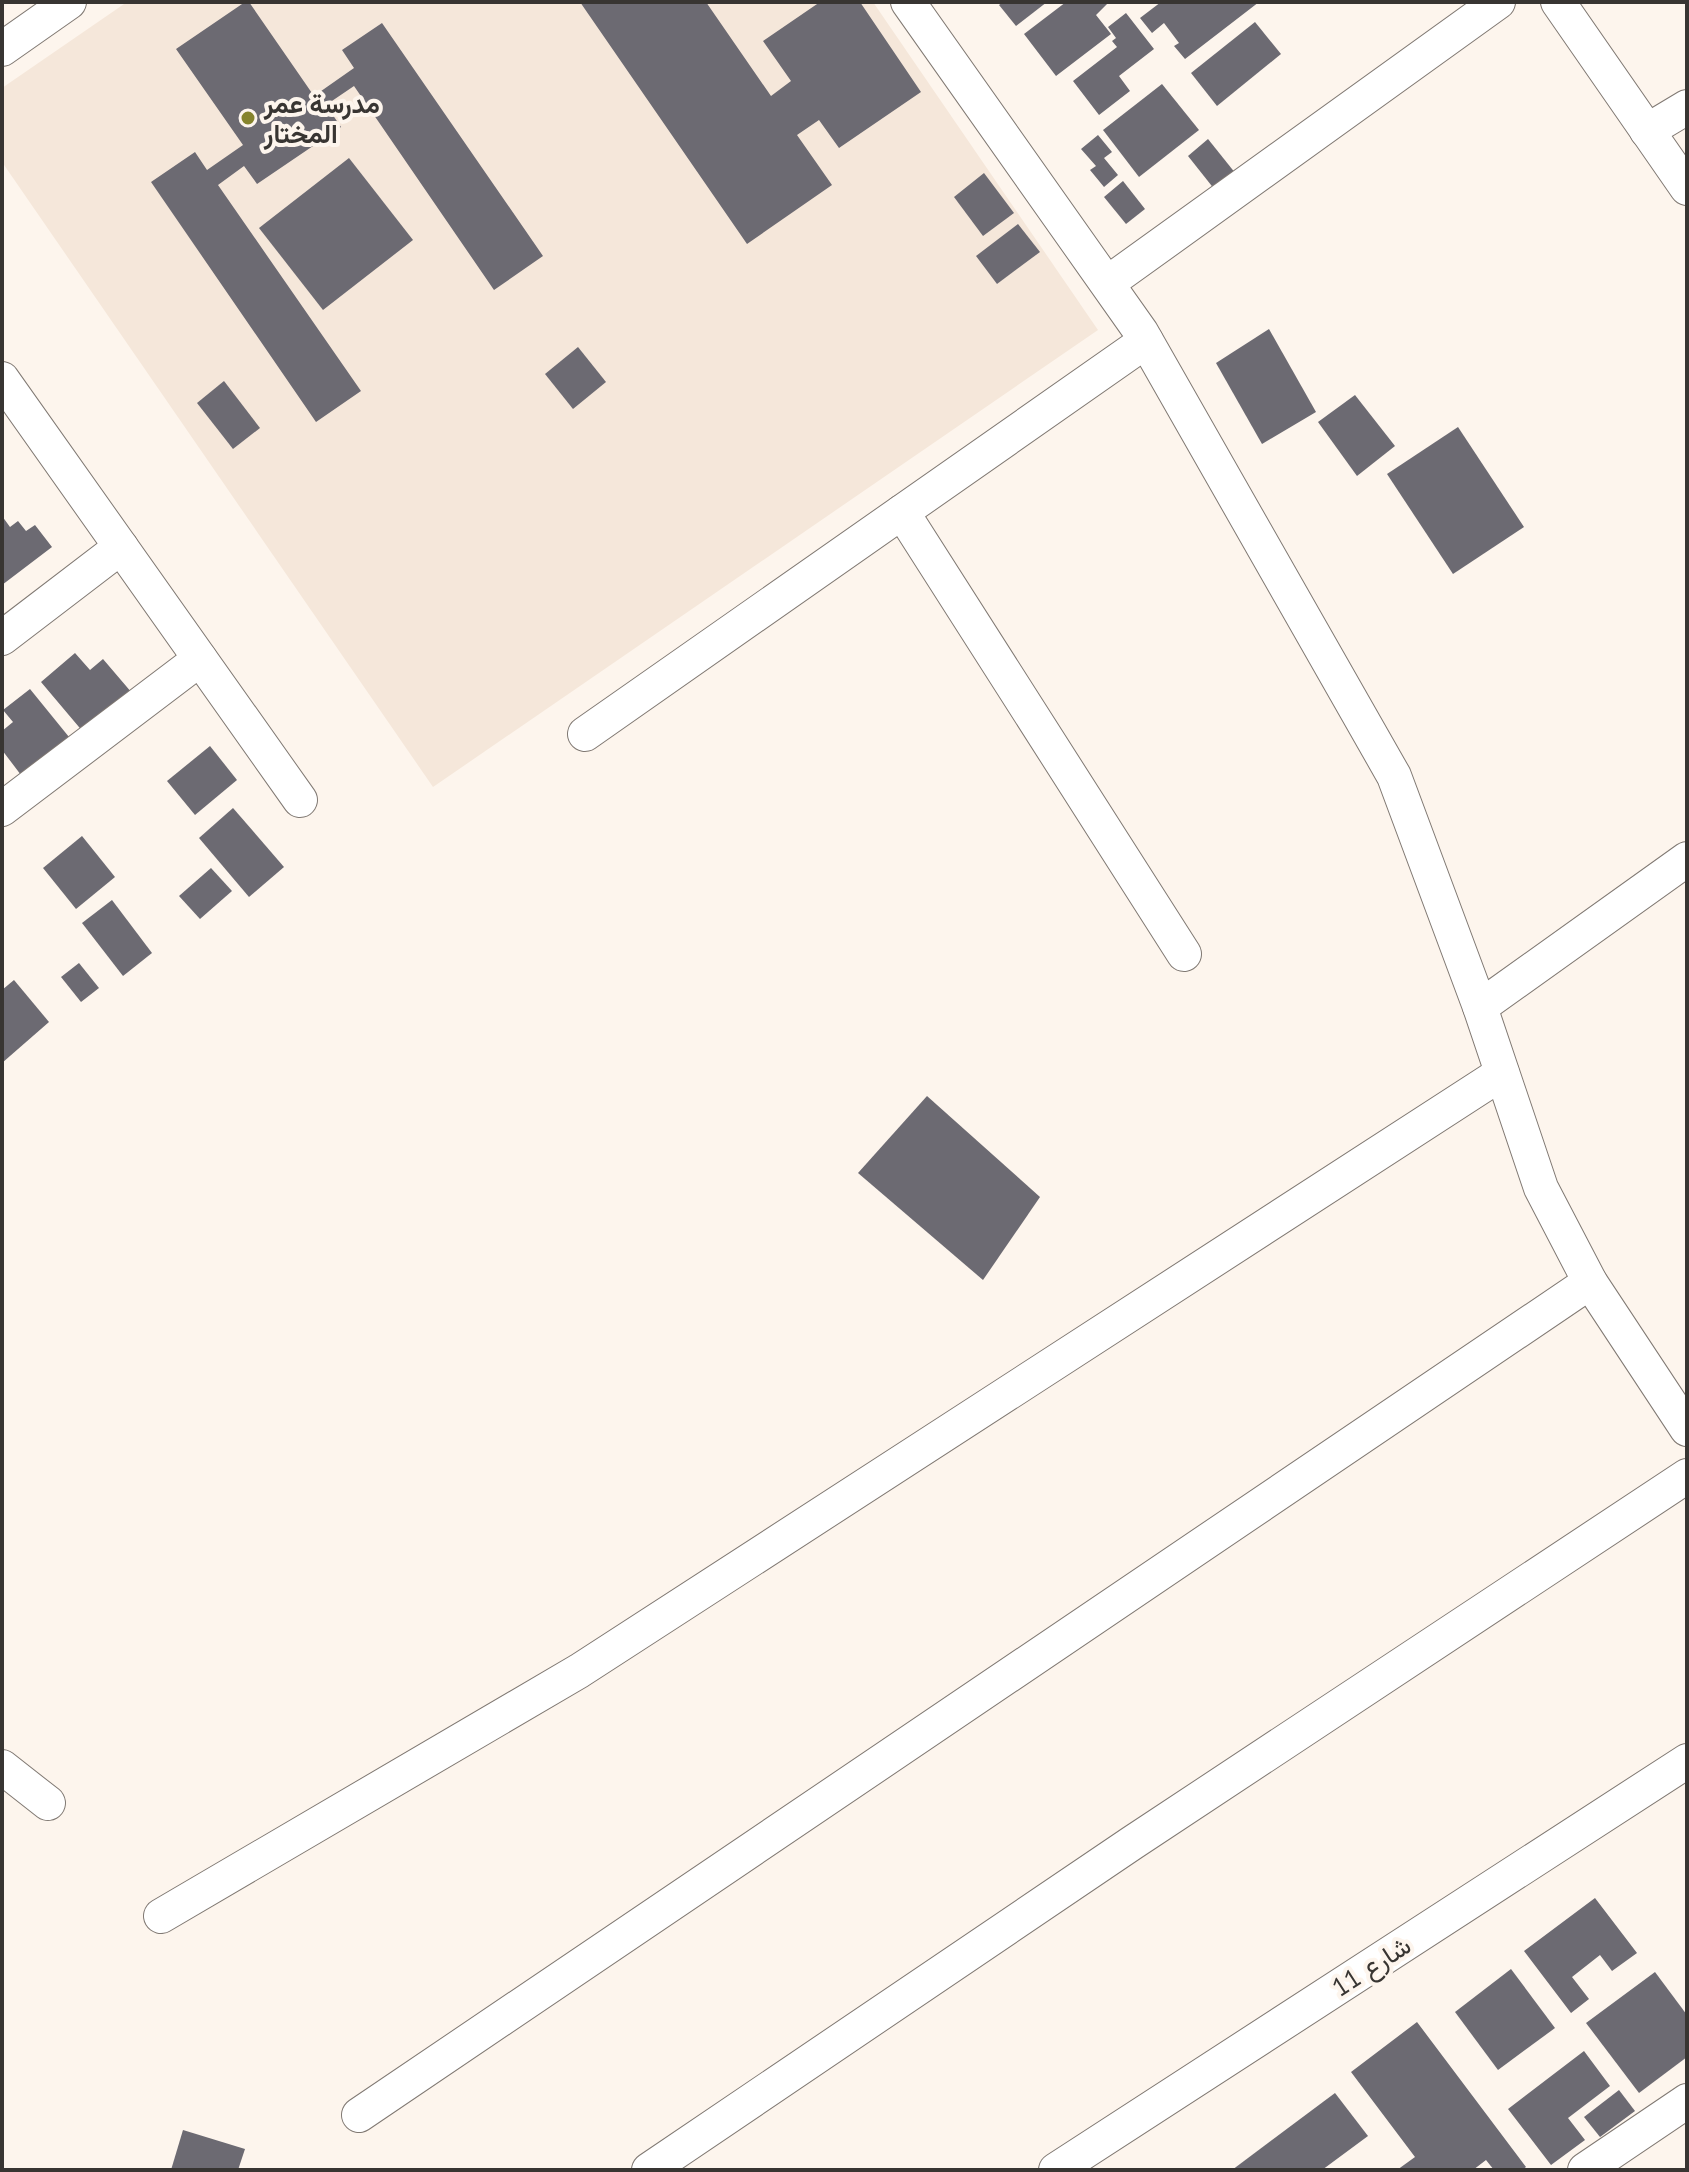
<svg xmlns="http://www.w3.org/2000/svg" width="1689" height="2172" font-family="'PT Sans',Vazirmatn,sans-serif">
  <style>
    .built { fill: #f5e7da }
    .building { fill: #6c6a72 }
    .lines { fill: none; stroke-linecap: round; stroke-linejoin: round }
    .street-casing { stroke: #807973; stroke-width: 36 }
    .street { stroke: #fff; stroke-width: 34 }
    .poi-dot { fill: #86842d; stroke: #fdf5ed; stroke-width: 3 }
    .labels { text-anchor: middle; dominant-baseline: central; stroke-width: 8; stroke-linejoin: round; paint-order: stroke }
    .poi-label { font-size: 26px; font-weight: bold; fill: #383532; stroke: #fdf5ed; text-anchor: start }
    .street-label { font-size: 26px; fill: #383532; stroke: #fdf5ed }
  </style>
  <rect width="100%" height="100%" fill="#fdf5ed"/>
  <path class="built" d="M127 2H873L1098 330 433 787 2 162V88Z"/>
  <g class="building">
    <path d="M245 2H249L314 96 354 68 342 50 382 23 543 256 494 290 354 86 326 105 341 127 257 184 244 166 218 185 361 391 316 422 151 182 195 152 207 170 243 145 176 49Z"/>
    <path d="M580 2H706L771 96 791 81 763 41 820 2H860L921 92 839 148 819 120 797 135 832 185 747 244Z"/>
    <path d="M1003 2H1047L1016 26 999 5Z"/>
    <path d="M1066 2H1109L1096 15 1111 34 1056 76 1024 34Z"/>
    <path d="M1161 2H1259L1185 59 1174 46 1179 43 1164 23 1152 33 1140 18Z"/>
    <path d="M1126 13 1154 49 1119 76 1130 91 1099 115 1073 81 1117 47 1112 41 1116 38 1108 27Z"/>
    <path d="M1255 22 1281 54 1217 106 1191 73Z"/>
    <path d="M1162 84 1199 130 1139 177 1103 130Z"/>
    <path d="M1098 135 1112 152 1104 158 1118 175 1104 187 1090 170 1096 166 1081 149Z"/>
    <path d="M1208 139 1236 174 1215 190 1188 156Z"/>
    <path d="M349 158 413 240 323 310 259 228Z"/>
    <path d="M984 173 1014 213 983 236 954 197Z"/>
    <path d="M1123 181 1145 209 1126 224 1104 197Z"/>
    <path d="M1018 224 1040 252 997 284 976 256Z"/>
    <path d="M1269 329 1316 412 1262 444 1216 363Z"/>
    <path d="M578 347 606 382 573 409 545 374Z"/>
    <path d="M224 381 260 428 233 449 197 403Z"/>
    <path d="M1355 395 1395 446 1357 476 1318 422Z"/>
    <path d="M1458 427 1524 527 1453 574 1387 474Z"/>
    <path d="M2 516 10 527 18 521 26 531 35 525 52 547 2 585Z"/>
    <path d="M75 653 90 670 103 659 132 693 84 733 41 682Z"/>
    <path d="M30 689 69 737 21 775 2 750V731L13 722 3 710Z"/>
    <path d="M210 746 237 780 195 815 167 781Z"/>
    <path d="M233 808 284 867 249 897 199 838Z"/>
    <path d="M82 836 115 877 76 909 43 868Z"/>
    <path d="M211 868 232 891 200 919 179 896Z"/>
    <path d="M112 900 152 953 123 976 82 923Z"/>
    <path d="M79 963 99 988 81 1002 61 977Z"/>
    <path d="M14 980 49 1022 2 1063V990Z"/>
    <path d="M927 1096 1040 1197 983 1280 858 1173Z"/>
    <path d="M1595 1898 1637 1953 1612 1971 1600 1955 1572 1977 1589 1999 1571 2013 1524 1951Z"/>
    <path d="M1511 1969 1555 2028 1498 2070 1455 2012Z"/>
    <path d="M1655 1972 1687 2015V2057L1639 2093 1586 2023Z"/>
    <path d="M1417 2022 1526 2167 1522 2170H1494L1486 2160 1473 2170H1397L1415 2157 1351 2072Z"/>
    <path d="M1584 2051 1610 2086 1568 2118 1585 2140 1551 2165 1508 2109Z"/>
    <path d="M1619 2090 1635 2111 1600 2137 1584 2117Z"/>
    <path d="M1335 2093 1368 2136 1322 2170H1232Z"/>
    <path d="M183 2130 245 2149 238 2170H171Z"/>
  </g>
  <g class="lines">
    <defs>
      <g id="street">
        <path d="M908 2 1141 332 1394 776 1480 1007 1541 1188 1590 1282 1687 1429"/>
        <path d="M1558 2 1687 188"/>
        <path d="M2 49 69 2"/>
        <path d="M1647 131 1687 107"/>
        <path d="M1109 282 1498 2"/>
        <path d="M2 379 300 800"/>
        <path d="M902 512 1184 954"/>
        <path d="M2 638 121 547"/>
        <path d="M585 734 1146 341"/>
        <path d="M2 809 200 659"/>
        <path d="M1480 1007 1687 859"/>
        <path d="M2 1767 48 1803"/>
        <path d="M161 1916 579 1671 1502 1073"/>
        <path d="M359 2115 1590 1282"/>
        <path d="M649 2170 1132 1843 1687 1476"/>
        <path d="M1056 2170 1687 1761"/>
        <path d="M1585 2170 1687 2101"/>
      </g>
    </defs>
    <use href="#street" class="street-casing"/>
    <use href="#street" class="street"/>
  </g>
  <circle class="poi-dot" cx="248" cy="118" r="8"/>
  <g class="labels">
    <g class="poi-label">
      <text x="264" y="103">مدرسة عمر<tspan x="264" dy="30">المختار</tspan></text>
    </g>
    <g class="street-label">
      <text transform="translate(1371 1966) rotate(-33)">شارع 11</text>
    </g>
  </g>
  <rect width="1689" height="2172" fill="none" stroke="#383532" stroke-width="8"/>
</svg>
